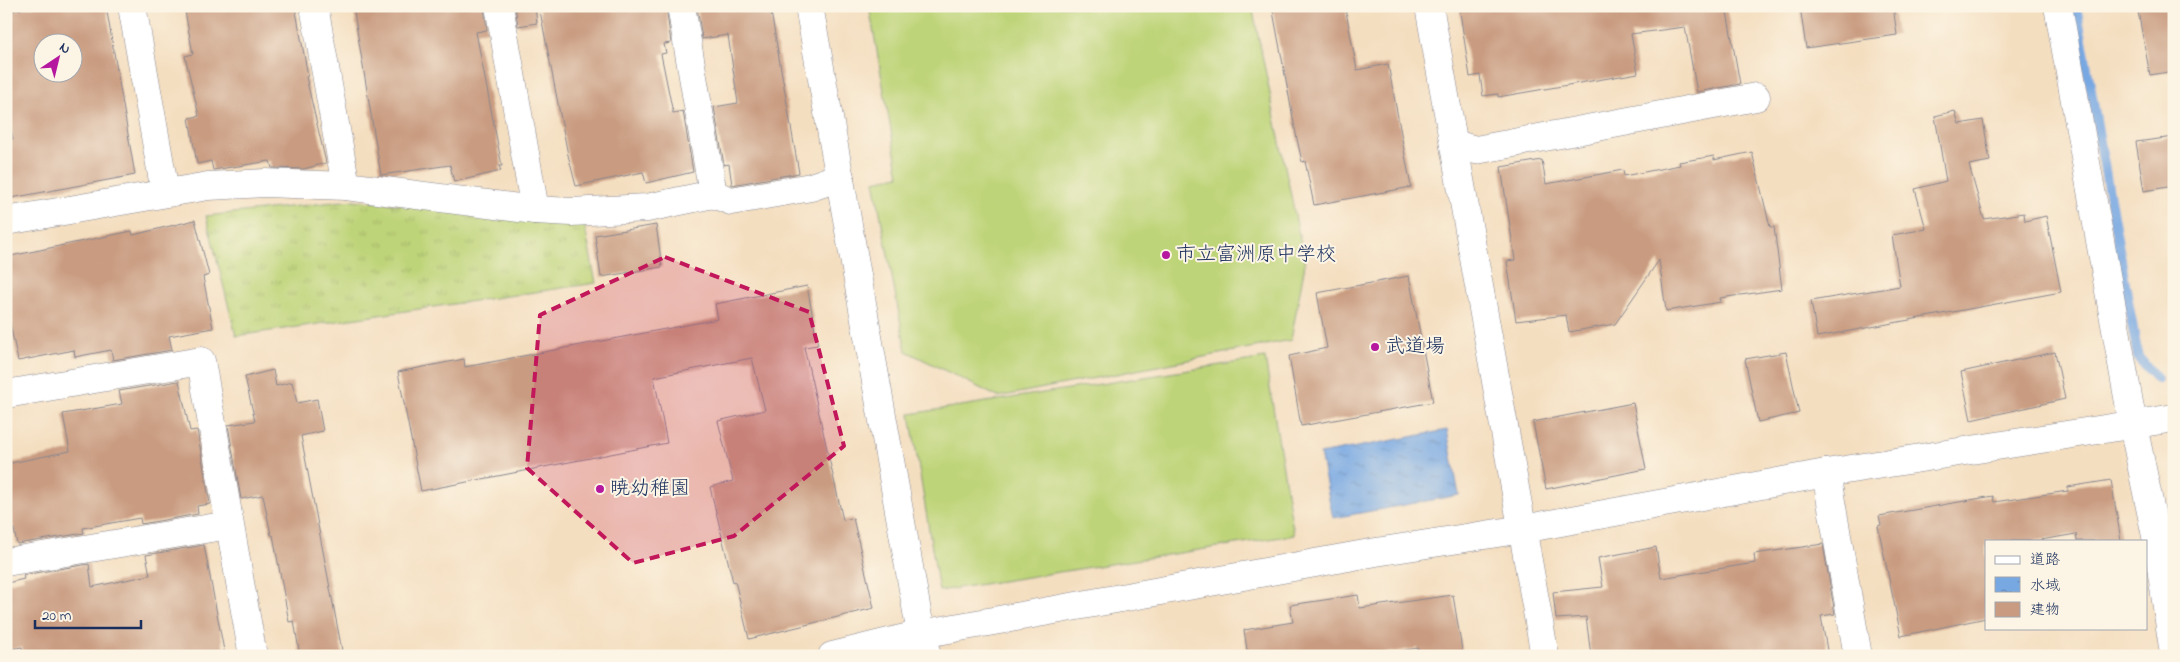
<svg xmlns="http://www.w3.org/2000/svg" width="2180" height="662" font-family="'Indie Flower','Klee One',sans-serif">
  <style>
    .grass { fill: url(#grass-tufts); stroke: #6c826b }
    .pitch { fill: #bed478; stroke: #6c826b }
    .water { fill: url(#water-ripples); stroke: #4a6ca0 }
    .lines { fill: none; stroke-linecap: round; stroke-linejoin: round }
    .stream { stroke: #78a8e2; stroke-width: 10 }
    .building { fill: #c99c81; fill-rule: evenodd }
    .minor-casing { stroke: #88868f; stroke-width: 29 }
    .minor { stroke: #fff; stroke-width: 28 }
    .marked { fill: #c2185b; fill-opacity: 0.2; stroke: #c2185b; stroke-width: 4; stroke-dasharray: 10 6; stroke-linejoin: round }
    .poi-dot { fill: #b5179e; stroke: #fcf5e5; stroke-width: 2 }
    .labels { text-anchor: middle; dominant-baseline: central; stroke-width: 4; stroke-linejoin: round; paint-order: stroke }
    .poi-label { font-size: 20px; fill: #1b2f5e; stroke: #fcf5e5; text-anchor: start }
  </style>
  <defs>
    <pattern id="grass-tufts" width="24" height="20" patternUnits="userSpaceOnUse" patternTransform="scale(1.25)"><rect width="24" height="20" fill="#bed478"/><path d="M3 7l-1-3M5 7V3M7 7l1-3M15 17l-1-3M17 17v-4M19 17l1-3" fill="none" stroke="#a3b66a"/></pattern>
    <pattern id="water-ripples" width="26" height="14" patternUnits="userSpaceOnUse" patternTransform="scale(1.25)"><rect width="26" height="14" fill="#78a8e2"/><path d="M2 4q2-2 4 0t4 0M15 11q2-2 4 0t4 0" fill="none" stroke="#6289ba"/></pattern>
  </defs>
  <rect width="100%" height="100%" fill="#fcf5e5"/>
  <filter id="ink" filterUnits="userSpaceOnUse"><feTurbulence type="fractalNoise" baseFrequency=".02" numOctaves="2"/><feDisplacementMap in="SourceGraphic" scale="10" xChannelSelector="R" yChannelSelector="G"/><feConvolveMatrix kernelMatrix="1 2 1 2 8 2 1 2 1" color-interpolation-filters="sRGB"/></filter>
  <filter id="wash" filterUnits="userSpaceOnUse"><feTurbulence type="fractalNoise" baseFrequency=".0096" numOctaves="4" result="noise"/><feDisplacementMap in="SourceGraphic" scale="20" xChannelSelector="R" yChannelSelector="G"/><feGaussianBlur stdDeviation="1.12" result="paint"/><feColorMatrix in="noise" values="0 0 0 0 0 0 0 0 0 0 0 0 0 0 0 0 0 1.4 0 .05"/><feComposite in="paint" operator="in"/></filter>
  <g filter="url(#wash)">
    <rect width="100%" height="100%" fill="#f4dec0"/>
    <path class="grass" d="M353 200 584 223 596 283 236 336 206 216Z"/>
    <g class="pitch">
      <path d="M869 6H1252L1305 264 1291 340 998 397 906 351 874 181 899 176Z"/>
      <path d="M1265 358 1294 535 939 591 910 414Z"/>
    </g>
    <path class="water" d="M1447 430 1459 495 1333 518 1320 454Z"/>
    <g class="lines">
      <path class="stream" d="M2076 6 2138 357 2157 379"/>
    </g>
    <g id="blocks">
      <g class="building">
        <path d="M35 6H106L135 175 6 199V140L13 139 6 101V12ZM42 42H72V72H42Z"/>
        <path d="M184 6H295L308 76 306 77 326 163 304 169 272 168 270 161 213 170 211 161 197 164 189 118 199 116 185 56 193 54Z"/>
        <path d="M353 6H484L487 30 476 32 502 166H499L501 171 454 182 450 165 381 175Z"/>
        <path d="M515 6H535L537 23 518 26Z"/>
        <path d="M539 6H666L671 43 664 44 666 53 661 54 673 113 683 111 693 172 646 183 643 172 576 186 568 155Z"/>
        <path d="M697 6H739V11L770 6 799 173 732 185 729 164 724 165 714 107 738 103 728 35 702 39Z"/>
        <path d="M1272 6H1345L1357 70 1388 64 1411 187 1314 205 1305 161 1302 162 1297 139Z"/>
        <path d="M1459 6H1726L1740 84 1697 92 1685 27 1631 34 1638 73 1498 97V94L1483 96 1480 75 1470 77Z"/>
        <path d="M1800 6H1893L1897 35 1806 48Z"/>
        <path d="M2137 6H2174V71L2150 75Z"/>
        <path d="M1955 111 1959 124 1983 120 1990 161 1969 165 1984 219 2024 213 2025 221 2046 216 2061 292 1817 337 1811 301 1900 286 1892 235 1926 229 1915 189 1946 181 1935 116Z"/>
        <path d="M2174 137V186L2144 191 2136 142Z"/>
        <path d="M1752 152 1770 227H1774L1782 289 1720 298 1721 302 1666 311 1659 260 1615 324 1569 332 1566 315 1516 321 1507 261 1515 260 1501 167 1542 160 1546 184 1623 170 1624 176 1680 165 1679 162 1714 156V160Z"/>
        <path d="M195 220 209 275 203 277 213 328 169 336 172 350 113 360 111 350 75 357 74 350 18 361 6 305V257L132 231 133 235Z"/>
        <path d="M656 225 662 267 601 277 595 235Z"/>
        <path d="M1409 276 1433 402 1301 426 1289 356 1327 348 1317 293Z"/>
        <path d="M807 286 818 345 804 347 843 520 853 518 874 608 749 639 735 581 733 582 710 487 733 481 718 421 765 410 752 358 654 377 667 443 421 491 398 372 464 359 465 367 718 319 715 304Z"/>
        <path d="M1786 352 1799 413 1758 422 1745 359Z"/>
        <path d="M2055 352 2065 399 1971 420 1961 372Z"/>
        <path d="M273 370 276 386 292 382 297 403 317 399 323 431 301 436 343 656H300L294 621 289 622 273 535H271L263 495 241 499 228 425 255 421 245 377Z"/>
        <path d="M179 381 190 431 197 430 210 504 197 506 198 514 141 524 140 518 83 528 84 533 17 544 6 492V464L70 451 63 414 122 404 119 391Z"/>
        <path d="M1633 403 1646 469 1546 489 1533 422Z"/>
        <path d="M2111 480 2121 541H2077L2076 534 2035 541H1986V618L1901 636 1878 526 1881 525 1879 516 1993 496 1994 502 2068 491V487Z"/>
        <path d="M1823 544 1835 614 1821 616 1828 656H1591L1586 617 1556 619 1553 592 1603 587 1598 558 1656 547 1661 578 1755 563 1754 554Z"/>
        <path d="M204 545 225 656H24L22 647 6 650V607L11 606 7 583 24 579 23 575 89 564 92 587 150 575 146 555Z"/>
        <path d="M1358 595 1360 608 1453 595 1463 656H1419L1418 648 1370 656H1248L1244 630 1293 622 1290 605Z"/>
      </g>
    </g>
  </g>
  <g filter="url(#ink)">
    <use href="#blocks" fill-opacity="0" stroke="#88868f" stroke-width="1"/>
    <g class="lines">
      <defs>
        <g id="minor">
          <path d="M132 6 165 192"/>
          <path d="M314 6 346 186"/>
          <path d="M499 6 535 210"/>
          <path d="M809 6 921 634 927 656"/>
          <path d="M1429 6 1545 656"/>
          <path d="M2058 6 2133 425 2157 541 2174 654"/>
          <path d="M1454 144 1476 150 1756 97"/>
          <path d="M713 194 731 201 811 187 840 177"/>
          <path d="M6 221 208 186 265 183 346 186 535 210 571 212 647 208 713 194 681 6"/>
          <path d="M6 394 201 361 253 656"/>
          <path d="M1826 473 1858 656"/>
          <path d="M6 562 229 525"/>
          <path d="M832 656 921 634 1376 552 1523 529 1826 473 2174 418"/>
        </g>
      </defs>
      <use href="#minor" class="minor-casing"/>
      <use href="#minor" class="minor"/>
    </g>
  </g>
  <path class="marked" d="M665 257 809 312 844 446 734 536 633 563 527 468 540 315Z"/>
  <g class="poi-dot">
    <circle cx="1166" cy="255" r="5"/>
    <circle cx="1375" cy="347" r="5"/>
    <circle cx="600" cy="489" r="5"/>
  </g>
  <g class="labels">
    <g class="poi-label">
      <text x="1176" y="255">市立富洲原中学校</text>
      <text x="1385" y="347">武道場</text>
      <text x="610" y="489">暁幼稚園</text>
    </g>
  </g>
  <rect width="2180" height="662" fill="none" stroke="#fcf5e5" stroke-width="25"/>
  <rect x="1985" y="540" width="162" height="90" fill="#fcf5e5" stroke="#a2a6af"/>
  <rect x="1995" y="556" width="25" height="8" fill="#ffffff" stroke="#a2a6af"/>
  <text x="2030" y="564" font-size="15" fill="#1b2f5e">道路</text>
  <rect x="1995" y="577" width="25" height="15" fill="url(#water-ripples)" stroke="#a2a6af"/>
  <text x="2030" y="590" font-size="15" fill="#1b2f5e">水域</text>
  <rect x="1995" y="602" width="25" height="15" fill="#c99c81" stroke="#a2a6af"/>
  <text x="2030" y="614" font-size="15" fill="#1b2f5e">建物</text>
  <g transform="translate(58 58) rotate(35)"><circle r="24" fill="#fcf5e5" stroke="#a2a6af"/>
  <path d="M0-4L9 19L0 12L-9 19Z" fill="#b5179e"/>
  <text y="-8" font-size="14" font-weight="bold" text-anchor="middle" fill="#1b2f5e">N</text>
  </g>
  <path d="M35 620v8h106v-8" fill="none" stroke="#1b2f5e" stroke-width="2.5"/>
  <text x="42" y="620" font-size="15" fill="#1b2f5e" stroke="#fcf5e5" stroke-width="4" paint-order="stroke">20 m</text>
</svg>
